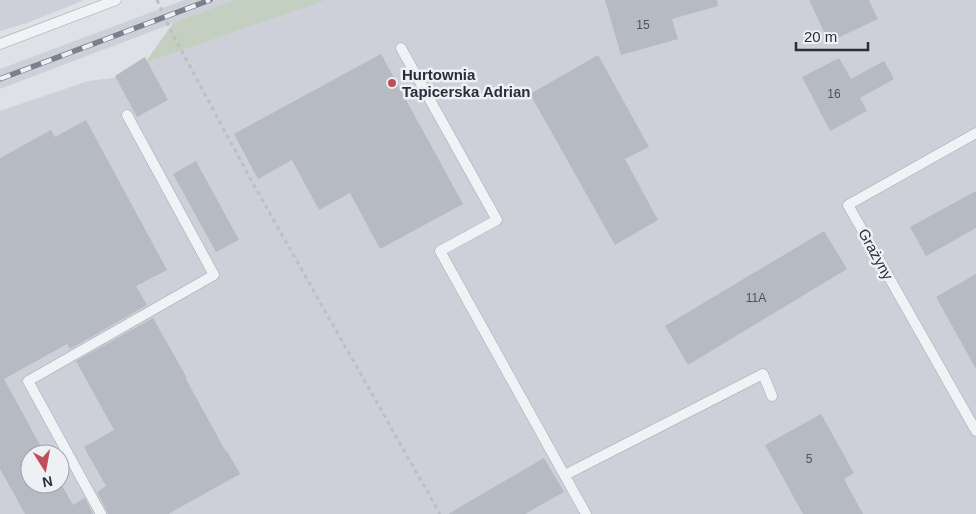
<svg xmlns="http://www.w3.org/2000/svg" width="976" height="514" font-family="Arial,sans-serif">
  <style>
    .built { fill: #cdd0d8; fill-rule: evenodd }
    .green { fill: #c3cfc0 }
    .building { fill: #b6bac3 }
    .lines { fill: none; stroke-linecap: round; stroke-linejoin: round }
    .service-casing { stroke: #a4a8b0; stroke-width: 11 }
    .path { stroke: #bdbfc5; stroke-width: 3; stroke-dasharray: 4 4; stroke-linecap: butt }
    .service { stroke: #f1f2f5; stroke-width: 10 }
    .rail-casing { stroke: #79808e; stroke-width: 5.5 }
    .rail { stroke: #eef0f4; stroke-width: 4; stroke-dasharray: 11; stroke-linecap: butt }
    .poi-dot { fill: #c04e57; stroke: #eef0f4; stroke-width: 2 }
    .labels { text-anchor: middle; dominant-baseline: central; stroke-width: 5; stroke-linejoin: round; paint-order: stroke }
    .number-label { font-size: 12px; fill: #4c515e }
    .poi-label { font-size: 15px; font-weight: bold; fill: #292e3c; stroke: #eef0f4; text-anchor: start }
    .street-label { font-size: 15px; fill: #292e3c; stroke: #eef0f4 }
  </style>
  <rect width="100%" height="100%" fill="#dee1e6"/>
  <g class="built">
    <path d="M0 0H84L27 23 0 31Z"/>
    <path d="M184 0H234L0 89V69Z"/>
    <path d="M327 0H976V514H0V111L88 81 113 78 145 63ZM30 454H60V484H30Z"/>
  </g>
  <path class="green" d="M234 0H327L145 63 173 23Z"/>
  <g class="building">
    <path d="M605 0H717L718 6 672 19 678 39 621 55Z"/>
    <path d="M809 0H869L878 19 829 42Z"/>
    <path d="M381 54 463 204 380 249 350 193 319 210 292 160 258 179 234 134Z"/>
    <path d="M598 55 649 147 625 159 658 220 615 245 530 94Z"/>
    <path d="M145 57 168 100 137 117 115 76Z"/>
    <path d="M839 58 851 79 884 61 894 79 860 98 867 111 830 131 802 77Z"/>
    <path d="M86 120 167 270 136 286 147 305 70 349 67 344 4 379 45 454H30V484H60V482L73 505 85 498 93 514H25L0 469V158L51 130 55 137Z"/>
    <path d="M196 161 239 240 216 252 173 174Z"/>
    <path d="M976 191V228L926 256 910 227Z"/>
    <path d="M824 231 847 269 688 365 665 326Z"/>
    <path d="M976 274V369L936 297Z"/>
    <path d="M153 318 187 378 186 379 226 452 227 451 240 474 168 514H108L97 492 106 486 84 447 114 430 76 361Z"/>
    <path d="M821 414 854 473 844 479 863 514H803L765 445Z"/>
    <path d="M544 458 564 492 525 514H448Z"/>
  </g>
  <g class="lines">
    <defs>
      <g id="service">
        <path d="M0 44 116 0"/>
        <path d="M401 48 497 220 440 251 586 514"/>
        <path d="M976 133 848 205 976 431"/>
        <path d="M565 475 763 374 772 396"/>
        <path d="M101 514 28 381 214 275 127 115"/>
      </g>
    </defs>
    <use href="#service" class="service-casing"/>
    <path class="path" d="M157 0 170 29 251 180 440 514"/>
    <use href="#service" class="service"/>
    <defs>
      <path id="rail" d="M0 79 210 0"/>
    </defs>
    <use href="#rail" class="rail-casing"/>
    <use href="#rail" class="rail"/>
  </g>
  <circle class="poi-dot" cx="392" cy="83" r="5"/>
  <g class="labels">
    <g class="number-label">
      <text x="643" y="25">15</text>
      <text x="834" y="94">16</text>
      <text x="756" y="298">11A</text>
      <text x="809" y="459">5</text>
    </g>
    <g class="poi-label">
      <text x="402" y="74">Hurtownia<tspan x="402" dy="17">Tapicerska Adrian</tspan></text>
    </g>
    <g class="street-label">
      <text transform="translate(876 254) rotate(61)">Grażyny</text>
    </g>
  </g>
  <g transform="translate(45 469) rotate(169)"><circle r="24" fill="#eef0f4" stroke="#9fa2aa"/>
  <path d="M0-4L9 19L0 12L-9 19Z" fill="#c04e57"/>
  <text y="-8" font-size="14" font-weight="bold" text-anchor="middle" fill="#292e3c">N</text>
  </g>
  <path d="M796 42v8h72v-8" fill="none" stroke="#292e3c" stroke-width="2.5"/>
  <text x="804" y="42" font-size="15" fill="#292e3c" stroke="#eef0f4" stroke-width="4" paint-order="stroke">20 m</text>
</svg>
